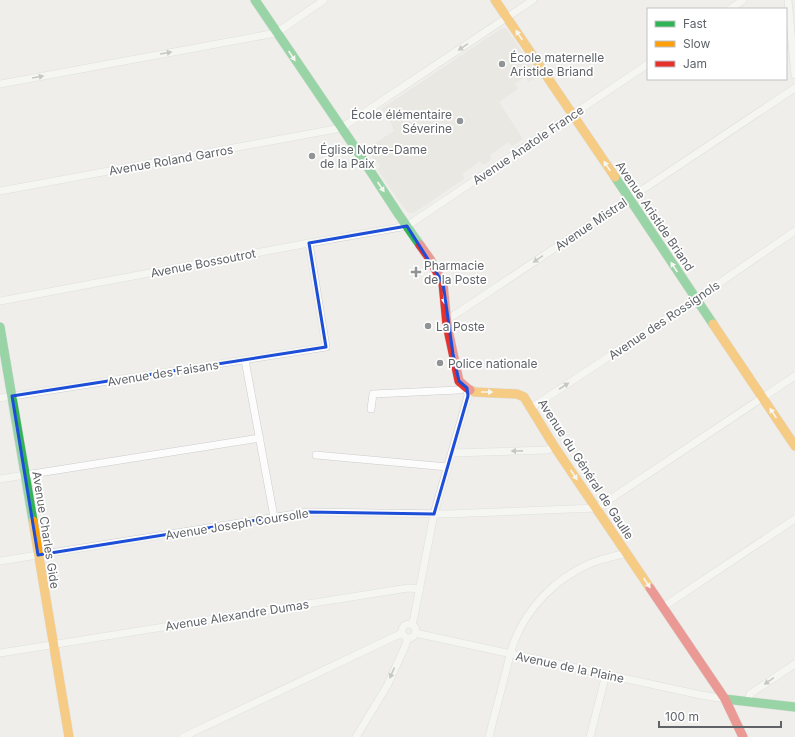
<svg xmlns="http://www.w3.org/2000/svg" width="795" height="737" font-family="Inter,sans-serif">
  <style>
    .education { fill: #e2e0da }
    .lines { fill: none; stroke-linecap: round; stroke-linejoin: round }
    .street-casing { stroke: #cbcccc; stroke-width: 8 }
    .fast-casing { stroke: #cacacb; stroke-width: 10 }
    .slow-casing { stroke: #cacacb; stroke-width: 10 }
    .jam-casing { stroke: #cacacb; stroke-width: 10 }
    .street { stroke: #fdfcfc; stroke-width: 7 }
    .fast { stroke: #30b455; stroke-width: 9 }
    .slow { stroke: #ff9f0a; stroke-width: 9 }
    .jam { stroke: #e5322d; stroke-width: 9 }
    .oneway { fill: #fff }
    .oneway2 { fill: #96999c }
    .marked { fill: none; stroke: #1d4ed8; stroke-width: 3; stroke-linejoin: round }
    .poi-dot { fill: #919496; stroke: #fff; stroke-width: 1.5 }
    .labels { text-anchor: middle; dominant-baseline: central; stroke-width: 3.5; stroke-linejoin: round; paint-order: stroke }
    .poi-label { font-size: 12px; fill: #5f6368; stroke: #fff; text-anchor: start }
    .street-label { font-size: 12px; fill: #5f6368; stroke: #fff }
  </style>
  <rect width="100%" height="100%" fill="#efeeea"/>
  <path class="education" d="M502 28H506L539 76 528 82 525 77 515 84 518 89 506 97 499 102 523 139 512 146 509 142 490 155 491 158V160L485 164H482L480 161 462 174 464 179 414 213H408L398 200 378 170 380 166 376 160 375 161 368 152 371 150 369 147 394 131 391 123 381 109Z"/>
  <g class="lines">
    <defs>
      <g id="street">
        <path d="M788 0 795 75"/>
        <path d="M730 9 743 0"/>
        <path d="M0 84 276 33 324 0"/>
        <path d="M0 191 341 128 533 0"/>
        <path d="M0 301 309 243 407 226 648 64"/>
        <path d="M446 320 459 312 795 88"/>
        <path d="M245 360 274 517"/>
        <path d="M0 398 326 347 309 243"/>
        <path d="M531 408 696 299 795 231"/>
        <path d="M371 409 373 394 458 390 467 388 468 396 434 514 414 617 412 625"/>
        <path d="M452 453 547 450 554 446"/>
        <path d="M316 455 448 467"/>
        <path d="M0 479 260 438"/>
        <path d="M0 561 308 512 447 514 597 508 795 376"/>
        <path d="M663 607 795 519"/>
        <circle cx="409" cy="631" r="7"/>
        <path d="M415 633 701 695 725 699"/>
        <path d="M0 653 408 588 420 589"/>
        <path d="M748 701 750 694 795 664"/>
        <path d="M183 737 402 633"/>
        <path d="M356 737 387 686 404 649 407 641V638"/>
        <path d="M489 737C494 716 500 695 505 675 508 664 510 653 514 642 527 608 555 579 589 564 601 559 614 556 627 553"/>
        <path d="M590 737 606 674"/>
      </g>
      <g id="fast">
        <path d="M255 0 352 143 399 215 420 245"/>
        <path d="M615 177 713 324"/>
        <path d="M0 327 33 521"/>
        <path d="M725 699 795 707"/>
      </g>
      <g id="slow">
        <path d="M495 0 615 177"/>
        <path d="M713 324 795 446"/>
        <path d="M470 390 475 392 517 394 524 397 554 446 650 588"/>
        <path d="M33 521 69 737"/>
      </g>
      <g id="jam">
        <path d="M420 245 430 259 443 283 447 325 459 381 467 388 470 390"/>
        <path d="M650 588 725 699 743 737"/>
      </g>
    </defs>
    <use href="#street" class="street-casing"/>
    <use href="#fast" class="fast-casing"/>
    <use href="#slow" class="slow-casing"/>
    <use href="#jam" class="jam-casing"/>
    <use href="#street" class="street"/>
    <use href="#fast" class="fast"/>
    <use href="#slow" class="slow"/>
    <use href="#jam" class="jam"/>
  </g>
  <defs><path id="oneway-solid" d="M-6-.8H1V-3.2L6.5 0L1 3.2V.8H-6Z"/></defs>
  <g class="oneway">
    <use href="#oneway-solid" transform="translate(519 35) rotate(-124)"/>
    <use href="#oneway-solid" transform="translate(292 56) rotate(56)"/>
    <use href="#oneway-solid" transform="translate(607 166) rotate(-124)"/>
    <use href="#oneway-solid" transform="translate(381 187) rotate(56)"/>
    <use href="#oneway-solid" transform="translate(674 267) rotate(-124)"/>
    <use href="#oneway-solid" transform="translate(444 298) rotate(86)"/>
    <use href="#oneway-solid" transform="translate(487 392)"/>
    <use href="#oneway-solid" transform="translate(773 413) rotate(-124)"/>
    <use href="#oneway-solid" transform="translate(574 475) rotate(56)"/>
    <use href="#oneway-solid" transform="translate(647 583) rotate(56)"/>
  </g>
  <g class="oneway2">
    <use href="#oneway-solid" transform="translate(463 47) rotate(146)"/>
    <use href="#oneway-solid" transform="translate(166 53) rotate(-10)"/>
    <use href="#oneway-solid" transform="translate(38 77) rotate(-10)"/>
    <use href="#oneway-solid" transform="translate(538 259) rotate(146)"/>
    <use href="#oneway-solid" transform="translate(564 386) rotate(-33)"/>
    <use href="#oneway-solid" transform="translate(517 451) rotate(179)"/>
    <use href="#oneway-solid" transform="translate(392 673) rotate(114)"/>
    <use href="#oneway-solid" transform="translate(769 681) rotate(146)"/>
  </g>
  <path d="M0 0H795V737H0ZM407 226 443 283 453 354 459 381 467 388 468 396 434 514 308 512 38 555 12 396 326 347 309 243Z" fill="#efeeea" fill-opacity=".55" fill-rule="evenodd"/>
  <path class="marked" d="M407 226 443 283 453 354 459 381 467 388 468 396 434 514 308 512 38 555 12 396 326 347 309 243Z"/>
  <g class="poi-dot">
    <circle cx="502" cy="64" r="4"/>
    <circle cx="460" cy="121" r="4"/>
    <circle cx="312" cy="156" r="4"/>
    <path d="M414 266h4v4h4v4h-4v4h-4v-4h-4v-4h4z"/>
    <circle cx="428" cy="326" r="4"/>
    <circle cx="440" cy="363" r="4"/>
  </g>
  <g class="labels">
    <g class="poi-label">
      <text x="510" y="57">École maternelle<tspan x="510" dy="14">Aristide Briand</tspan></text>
      <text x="452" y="114" text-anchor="end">École élémentaire<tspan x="452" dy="14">Séverine</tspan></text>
      <text x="320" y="149">Église Notre-Dame<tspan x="320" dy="14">de la Paix</tspan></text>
      <text x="424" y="265">Pharmacie<tspan x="424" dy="14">de la Poste</tspan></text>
      <text x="436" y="326">La Poste</text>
      <text x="448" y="363">Police nationale</text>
    </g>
    <g class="street-label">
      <text transform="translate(528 145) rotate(-34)">Avenue Anatole France</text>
      <text transform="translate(171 160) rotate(-10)">Avenue Roland Garros</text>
      <text transform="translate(655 216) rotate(56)">Avenue Aristide Briand</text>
      <text transform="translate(591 224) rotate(-34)">Avenue Mistral</text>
      <text transform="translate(203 263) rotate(-11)">Avenue Bossoutrot</text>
      <text transform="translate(664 320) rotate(-34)">Avenue des Rossignols</text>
      <text transform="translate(163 373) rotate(-9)">Avenue des Faisans</text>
      <text transform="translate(586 469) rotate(57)">Avenue du Général de Gaulle</text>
      <text transform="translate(237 524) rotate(-9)">Avenue Joseph Coursolle</text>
      <text transform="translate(46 530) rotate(81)">Avenue Charles Gide</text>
      <text transform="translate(237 615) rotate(-9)">Avenue Alexandre Dumas</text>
      <text transform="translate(570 667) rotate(12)">Avenue de la Plaine</text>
    </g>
  </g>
  <rect x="647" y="8" width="140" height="72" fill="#ffffff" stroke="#bfc1c3"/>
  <rect x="655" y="21" width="20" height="6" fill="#30b455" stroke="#bfc1c3"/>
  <text x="683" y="28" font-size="12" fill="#5f6368">Fast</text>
  <rect x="655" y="41" width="20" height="6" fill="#ff9f0a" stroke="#bfc1c3"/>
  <text x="683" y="48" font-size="12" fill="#5f6368">Slow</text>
  <rect x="655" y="61" width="20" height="6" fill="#e5322d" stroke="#bfc1c3"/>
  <text x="683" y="68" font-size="12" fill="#5f6368">Jam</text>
  <path d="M659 721v6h122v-6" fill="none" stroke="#5f6368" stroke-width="2"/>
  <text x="665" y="721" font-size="12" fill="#5f6368" stroke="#ffffff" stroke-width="3" paint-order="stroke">100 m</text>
</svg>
